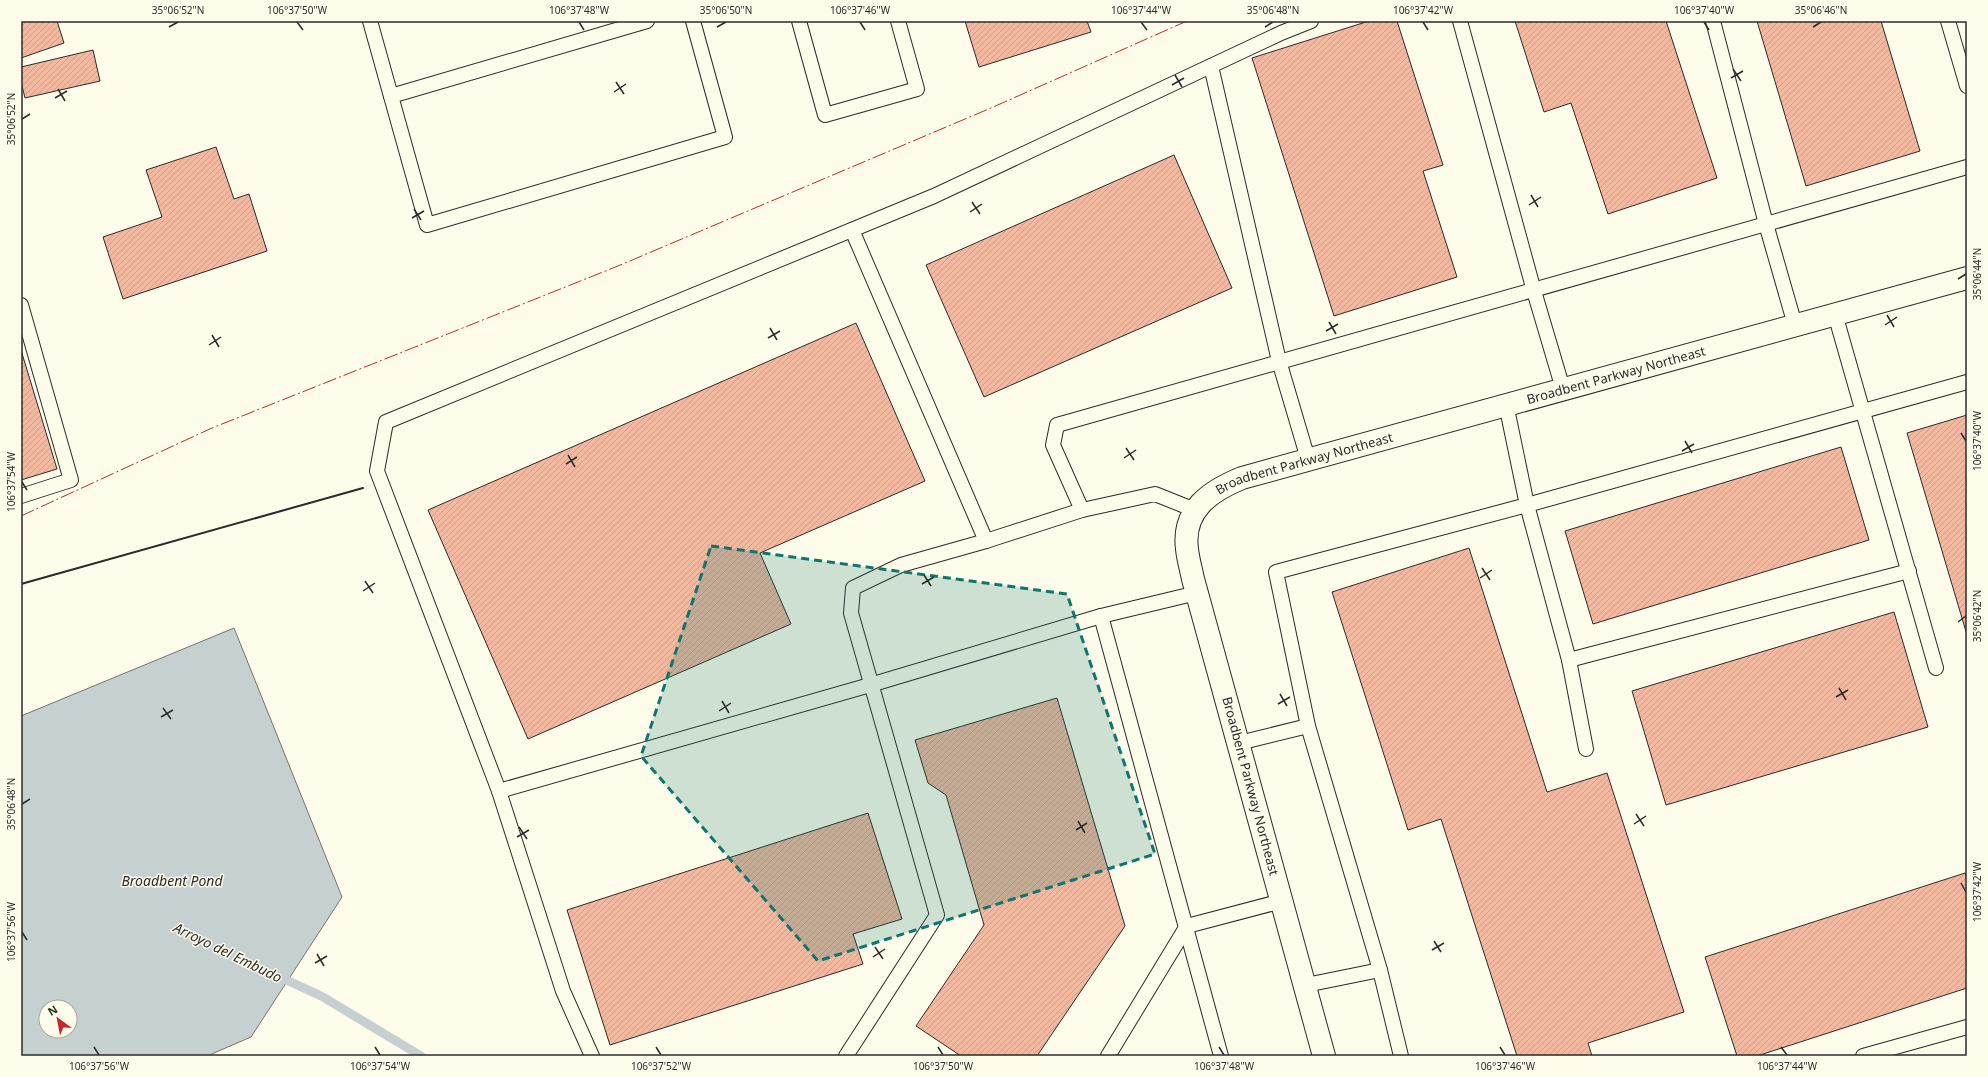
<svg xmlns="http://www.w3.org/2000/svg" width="1988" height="1077" font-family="'Noto Sans',sans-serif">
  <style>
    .water { fill: #c7d0d0; stroke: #74746e; fill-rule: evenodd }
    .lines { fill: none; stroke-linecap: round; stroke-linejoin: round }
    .stream { stroke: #c7d0d0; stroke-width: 9 }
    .building { fill: url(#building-hatch); stroke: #2b2b2b }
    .lane-casing { stroke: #2b2b2b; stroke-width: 16 }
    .secondary-casing { stroke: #2b2b2b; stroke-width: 24 }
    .lane { stroke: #fdfbea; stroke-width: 14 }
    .secondary { stroke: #fdfbea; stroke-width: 22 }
    .wall { stroke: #2b2b2b; stroke-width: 2 }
    .power { stroke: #c62828; stroke-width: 1; stroke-dasharray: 14 3 2 3; stroke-linecap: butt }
    .marked { fill: #0f766e; fill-opacity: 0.2; stroke: #0f766e; stroke-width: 3; stroke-dasharray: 8 5; stroke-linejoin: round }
    .ticks { fill: none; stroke: #2b2b2b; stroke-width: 1.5 }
    .labels { text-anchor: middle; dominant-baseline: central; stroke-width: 3; stroke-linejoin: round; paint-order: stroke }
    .street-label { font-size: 13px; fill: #2b2b2b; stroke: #fdfbea }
    .water-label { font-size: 14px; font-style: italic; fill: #2b2b2b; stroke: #fdfbea }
    .neatline { fill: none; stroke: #2b2b2b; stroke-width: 1.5 }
    .ticks-label { font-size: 10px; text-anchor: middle; fill: #2b2b2b }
  </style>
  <defs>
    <pattern id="building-hatch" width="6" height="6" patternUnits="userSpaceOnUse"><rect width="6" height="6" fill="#f2b8a0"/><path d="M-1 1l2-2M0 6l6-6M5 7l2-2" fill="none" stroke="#d09e8a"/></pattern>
  </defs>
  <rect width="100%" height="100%" fill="#fdfbea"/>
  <path class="water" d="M234 628 342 897 251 1037 207 1056H21V716ZM46 1007H70V1031H46Z"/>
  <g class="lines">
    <path class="stream" d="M278 976 323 997 421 1056"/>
  </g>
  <g class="building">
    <path d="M21 21H57L64 43 21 58Z"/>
    <path d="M965 21H1087L1091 32 979 67Z"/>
    <path d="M1369 21H1397L1443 165 1423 171 1457 277 1334 316 1252 58Z"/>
    <path d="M1515 21H1666L1717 178 1608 214 1571 103 1544 112Z"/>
    <path d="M1757 21H1881L1920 151 1806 186Z"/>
    <path d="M93 50 100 81 25 98 21 82V67Z"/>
    <path d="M216 147 234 199 249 194 267 251 123 299 103 237 162 217 146 170Z"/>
    <path d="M1174 155 1232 288 984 397 926 265Z"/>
    <path d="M856 323 925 481 760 553 791 624 528 739 428 510Z"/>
    <path d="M21 350 57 469 21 480Z"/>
    <path d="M1967 415V635L1907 433Z"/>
    <path d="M1841 447 1869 540 1593 624 1565 531Z"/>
    <path d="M1469 548 1547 792 1607 773 1684 1012 1588 1043 1592 1056H1517L1441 819 1408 830 1332 592Z"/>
    <path d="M1894 612 1928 727 1666 805 1632 691Z"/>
    <path d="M1057 698 1125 926 1037 1056H961L916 1026 984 925 946 795 928 783 915 740Z"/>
    <path d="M868 813 902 919 853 934 863 964 610 1045 567 910Z"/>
    <path d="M1965 873 1967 878V988L1757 1056H1737L1705 957Z"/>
  </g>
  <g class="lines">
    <defs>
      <g id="lane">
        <path d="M370 21 427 225 725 137 693 21"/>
        <path d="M799 21 825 115 917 89 898 21"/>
        <path d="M1460 21 1534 291 1563 389"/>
        <path d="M1713 21 1766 224 1795 325"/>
        <path d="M1948 21 1967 86"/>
        <path d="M1211 66 1279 361 1308 459"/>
        <path d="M391 96 647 21"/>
        <path d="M852 230 986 541"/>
        <path d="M21 305 71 480 21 496"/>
        <path d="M1835 314 1936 668"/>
        <path d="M1506 404 1527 505 1569 660 1586 749"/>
        <path d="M1082 510 1053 445 1057 425 1967 167"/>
        <path d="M1101 616 1221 1056"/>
        <path d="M1569 660 1909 571"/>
        <path d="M1239 743 1308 726"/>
        <path d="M499 791 377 471 386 422 934 196 1281 33 1311 21"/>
        <path d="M1306 985 1380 970"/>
        <path d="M592 1056 563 991 499 791 870 685 1101 616 1197 593"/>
        <path d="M846 1056 937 915 851 613 853 588 901 565 986 541 1082 510 1155 494 1195 510"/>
        <path d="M1108 1056 1187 926 1282 901"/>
        <path d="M1401 1056 1380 970 1308 726 1276 572 1527 505 1967 382"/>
        <path d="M1863 1056 1967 1027"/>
      </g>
      <g id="secondary">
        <path id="s1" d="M1324 1056 1193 579C1191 569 1188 559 1187 549 1182 510 1210 491 1242 478L1967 278"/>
      </g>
    </defs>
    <use href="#lane" class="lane-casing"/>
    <use href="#secondary" class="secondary-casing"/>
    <use href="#lane" class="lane"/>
    <use href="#secondary" class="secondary"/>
    <path class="wall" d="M21 584 363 488"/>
    <path class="power" d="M21 516 212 428 618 266 991 108 1187 21"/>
  </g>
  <path class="marked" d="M711 546 1067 594 1155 854 818 961 641 756Z"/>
  <path class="ticks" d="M297 22 303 30M579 22 584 30M860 22 865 30M1141 22 1147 30M1423 22 1428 30M1704 22 1709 30M169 27 178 22M717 27 726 22M1265 27 1273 22M1813 27 1821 22M1733 69 1741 81M1175 75 1182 87M1731 78 1743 71M616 82 624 94M1172 85 1184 78M58 89 65 101M614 92 626 84M55 98 67 91M22 119 30 114M1531 195 1538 207M972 202 980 214M1529 205 1541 197M414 209 421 220M970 212 982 204M412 218 424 211M1958 279 1966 274M1887 315 1894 327M1329 322 1336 334M1885 325 1897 317M770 328 777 340M1326 331 1338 324M212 335 219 347M768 338 780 331M209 345 221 337M1961 433 1966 441M1685 441 1692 453M1126 448 1134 460M1682 451 1694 444M568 455 575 467M1124 458 1136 450M566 464 577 457M22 482 27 490M1482 568 1490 580M924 575 931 586M1480 578 1492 570M365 581 373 593M922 584 934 577M363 591 375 583M1958 622 1966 616M1839 688 1846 700M1280 694 1287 706M1836 697 1848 690M722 701 729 713M1278 704 1290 697M163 708 171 719M719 711 731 703M161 717 173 710M22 804 30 799M1636 814 1644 826M1078 821 1085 833M1634 824 1646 816M519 827 527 839M1076 830 1087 823M517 837 529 830M1961 883 1966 892M22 932 27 940M1434 941 1441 952M875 947 883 959M1432 950 1444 943M317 954 324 966M873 957 885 949M315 963 327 956M94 1047 99 1055M375 1047 380 1055M656 1047 661 1055M938 1047 943 1055M1219 1047 1224 1055M1500 1047 1505 1055M1781 1047 1787 1055"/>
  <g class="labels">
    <g class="street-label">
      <text stroke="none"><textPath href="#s1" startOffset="1011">Broadbent Parkway Northeast</textPath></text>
      <text stroke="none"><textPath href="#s1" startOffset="687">Broadbent Parkway Northeast</textPath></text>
      <text transform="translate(1251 786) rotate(75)">Broadbent Parkway Northeast</text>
    </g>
    <g class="water-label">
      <text x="172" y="880">Broadbent Pond</text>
      <text transform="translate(228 952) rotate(26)">Arroyo del Embudo</text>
    </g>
  </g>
  <rect width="1988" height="1077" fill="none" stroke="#fdfbea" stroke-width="44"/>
  <g transform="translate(58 1019) rotate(328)"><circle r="19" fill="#fdfbea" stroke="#a9a89e"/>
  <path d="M0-3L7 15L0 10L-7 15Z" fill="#c62828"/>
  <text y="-6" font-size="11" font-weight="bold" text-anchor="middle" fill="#2b2b2b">N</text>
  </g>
  <rect x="22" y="22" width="1944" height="1033" class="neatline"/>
  <g class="ticks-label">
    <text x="178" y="14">35°06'52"N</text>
    <text x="297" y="14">106°37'50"W</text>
    <text x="579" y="14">106°37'48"W</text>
    <text x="726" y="14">35°06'50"N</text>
    <text x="860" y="14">106°37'46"W</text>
    <text x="1141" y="14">106°37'44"W</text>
    <text x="1273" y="14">35°06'48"N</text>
    <text x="1423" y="14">106°37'42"W</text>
    <text x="1704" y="14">106°37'40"W</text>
    <text x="1821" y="14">35°06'46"N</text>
    <text transform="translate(11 119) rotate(-90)" y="4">35°06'52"N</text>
    <text transform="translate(1977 274) rotate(-90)" y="4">35°06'44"N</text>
    <text transform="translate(1977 441) rotate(-90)" y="4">106°37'40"W</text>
    <text transform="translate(11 482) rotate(-90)" y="4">106°37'54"W</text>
    <text transform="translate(1977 616) rotate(-90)" y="4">35°06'42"N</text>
    <text transform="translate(11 804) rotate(-90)" y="4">35°06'48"N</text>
    <text transform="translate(1977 892) rotate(-90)" y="4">106°37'42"W</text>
    <text transform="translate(11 932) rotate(-90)" y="4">106°37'56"W</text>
    <text x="99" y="1070">106°37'56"W</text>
    <text x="380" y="1070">106°37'54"W</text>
    <text x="661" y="1070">106°37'52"W</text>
    <text x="943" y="1070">106°37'50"W</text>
    <text x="1224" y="1070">106°37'48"W</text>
    <text x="1505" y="1070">106°37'46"W</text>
    <text x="1787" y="1070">106°37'44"W</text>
  </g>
</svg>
